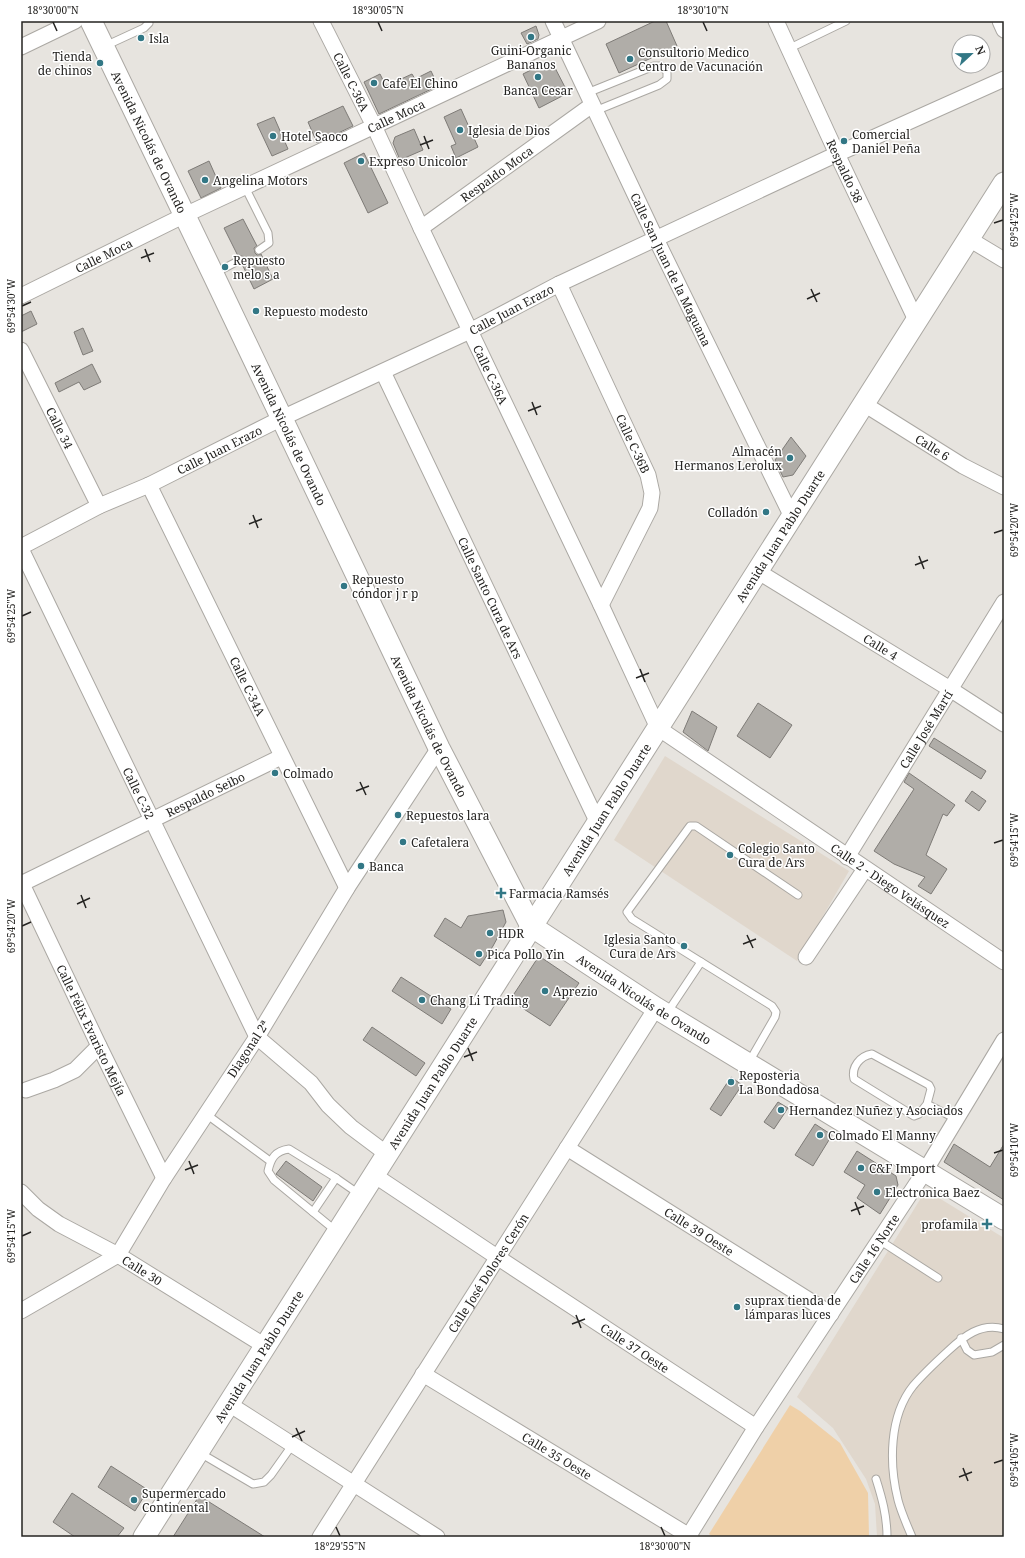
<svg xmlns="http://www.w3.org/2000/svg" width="1025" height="1558" font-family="'Noto Serif',serif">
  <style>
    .built { fill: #e0d7cc }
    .green { fill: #efd0a8 }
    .building { fill: #b0ada8; stroke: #7e7b77 }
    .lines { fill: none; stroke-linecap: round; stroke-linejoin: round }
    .service-casing { stroke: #aba8a3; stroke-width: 9 }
    .minor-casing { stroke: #aba8a3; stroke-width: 17 }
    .secondary-casing { stroke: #aba8a3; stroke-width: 23 }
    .service { stroke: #fff; stroke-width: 7 }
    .minor { stroke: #fff; stroke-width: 15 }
    .secondary { stroke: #fff; stroke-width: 21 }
    .ticks { fill: none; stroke: #242321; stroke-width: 1.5 }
    .poi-dot { fill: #327785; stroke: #fff; stroke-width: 1.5 }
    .labels { text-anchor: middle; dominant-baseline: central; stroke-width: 3; stroke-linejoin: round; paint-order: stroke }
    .poi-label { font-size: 12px; fill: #242321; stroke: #fff; text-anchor: start }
    .street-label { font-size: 12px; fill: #242321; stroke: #fff }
    .neatline { fill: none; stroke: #242321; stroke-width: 1.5 }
    .ticks-label { font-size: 10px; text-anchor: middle; fill: #242321 }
  </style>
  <rect width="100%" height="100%" fill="#e7e4df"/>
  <g class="built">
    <path d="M665 756 849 871 797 961 614 840Z"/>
    <path d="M926 1190 1004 1238V1537H877L875 1504 866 1479 833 1428 797 1397Z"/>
  </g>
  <path class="green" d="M790 1405 800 1411 840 1443 868 1493 869 1537H713L709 1534Z"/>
  <g class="building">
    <path d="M655 21H666L677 46 619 73 606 44Z"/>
    <path d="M536 26 539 35 538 39 527 44 521 33Z"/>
    <path d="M547 62 553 64 568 93 539 108 523 74Z"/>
    <path d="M431 71 438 86 379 114 364 82 380 74 386 86 412 74 415 79Z"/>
    <path d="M343 106 353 126 317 143 308 122Z"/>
    <path d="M461 109 478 147 456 158 451 146 456 144 444 117Z"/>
    <path d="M274 117 288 149 272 156 257 124Z"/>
    <path d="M414 129 423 150 400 160 393 143 395 137Z"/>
    <path d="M364 153 388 203 368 213 344 163Z"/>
    <path d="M209 161 221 188 201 198 188 171Z"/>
    <path d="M243 219 257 246 254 248 255 253 257 255 261 254 273 279 254 289 242 264 244 262 245 258 242 256H238L224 228Z"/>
    <path d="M31 311 37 324 21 332V316Z"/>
    <path d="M83 328 93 351 83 355 74 332Z"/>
    <path d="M92 364 101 382 84 390 79 382 59 392 55 383Z"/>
    <path d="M791 437 806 456 793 475 783 477 775 460Z"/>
    <path d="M758 703 792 725 770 758 737 736Z"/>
    <path d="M692 711 717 727 708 751 683 732Z"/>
    <path d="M934 738 986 771 981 779 929 746Z"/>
    <path d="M909 773 955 805 947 816 943 814 926 855 947 869 931 894 918 886 925 877 894 864 874 851 914 789 904 782Z"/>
    <path d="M972 791 986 801 979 811 965 801Z"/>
    <path d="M503 910 506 922 493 946 480 966 434 936 445 918 461 928 468 916Z"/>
    <path d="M539 956 579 983 550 1026 510 1000Z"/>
    <path d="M401 977 451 1009 442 1024 392 991Z"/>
    <path d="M372 1027 425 1063 416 1076 363 1040Z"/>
    <path d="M731 1077 742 1085 721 1116 710 1109Z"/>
    <path d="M778 1102 788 1108 774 1129 764 1122Z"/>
    <path d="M815 1124 832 1135 813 1166 795 1155Z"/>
    <path d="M954 1144 990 1167 1004 1144V1200L944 1162Z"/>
    <path d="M857 1151 896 1176 898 1185 880 1214 857 1198 865 1185 844 1172Z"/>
    <path d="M286 1161 322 1187 313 1201 276 1174Z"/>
    <path d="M111 1466 148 1490 135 1511 98 1487Z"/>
    <path d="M72 1493 124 1528 117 1537H75L53 1522Z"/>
    <path d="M199 1496 206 1500 265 1537H173Z"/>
  </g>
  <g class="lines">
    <defs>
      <g id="service">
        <path d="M105 46 144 28 149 23 148 21"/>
        <path d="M788 49 846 21"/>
        <path d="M587 93 654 66H662L667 72V79L659 85 595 111"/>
        <path d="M245 187 268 233 269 243 259 250"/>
        <path d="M215 273 240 260"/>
        <path d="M667 1013 701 962"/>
        <path d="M749 1062 775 1017 776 1012 772 1006 632 919 627 912 690 826H696L798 895"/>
        <path d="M927 1104 919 1114 914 1116 854 1079C851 1067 860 1056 872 1054L929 1085 931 1089 927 1104 956 1119"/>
        <path d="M206 1114 270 1161"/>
        <path d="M313 1212 336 1178"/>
        <path d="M336 1231 274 1180 268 1171C271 1158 275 1151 289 1149L336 1178 359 1194"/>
        <path d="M879 1240 938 1278"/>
        <path d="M961 1338 967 1350 974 1355 992 1352 1004 1345"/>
        <path d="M200 1453 253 1484 264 1482 271 1475 293 1444"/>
        <path d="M876 1479C882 1498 887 1516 887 1537"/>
        <path d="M912 1537C907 1525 901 1512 898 1500 889 1464 889 1416 913 1386 924 1373 936 1362 948 1351 963 1337 981 1322 1004 1329"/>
      </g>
      <g id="minor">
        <path id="s1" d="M321 21 374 126 421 228 601 605 658 728 1004 962"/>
        <path id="s2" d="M553 21 656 239 792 517"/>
        <path id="s3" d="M776 21 837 154 916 320"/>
        <path d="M1000 21 1004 30"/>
        <path d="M21 47 75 21"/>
        <path id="s4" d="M421 228 592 105"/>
        <path d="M969 239 1004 260"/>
        <path id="s5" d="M559 284 648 475 652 493 650 508 601 605"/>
        <path id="s6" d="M21 296 185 215 598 21"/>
        <path id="s7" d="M21 350 99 506"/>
        <path id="s8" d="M383 372 598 823"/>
        <path id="s9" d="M864 404 963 466 1004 487"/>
        <path id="s10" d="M149 485 347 888"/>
        <path id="s11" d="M21 547 99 506 149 485 282 418 470 331 559 284 837 154 1004 79"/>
        <path id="s12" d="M21 549 257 1037 311 1083 328 1105 351 1127 387 1154"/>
        <path id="s13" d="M757 571 950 689 1004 724"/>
        <path id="s14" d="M847 857 1004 602"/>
        <path id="s15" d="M21 882 99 1046 164 1178"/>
        <path id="s16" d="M21 884 281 757"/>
        <path d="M806 957 865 869"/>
        <path d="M26 1090 54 1080 75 1070 99 1046"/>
        <path id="s17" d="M567 1148 831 1314"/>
        <path id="s18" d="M374 1175 497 1257 756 1427"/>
        <path id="s19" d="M21 1192 38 1209 59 1224 118 1255 265 1346"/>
        <path d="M21 1311 118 1255 164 1178 257 1037 347 888 439 748"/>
        <path id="s20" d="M423 1374 691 1537"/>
        <path d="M229 1404 437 1537"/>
        <path id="s21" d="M320 1537 656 1008"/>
        <path id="s22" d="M688 1537 756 1427 925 1171 1004 1040"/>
      </g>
      <g id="secondary">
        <path id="s23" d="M91 21 213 274 439 748 531 926 656 1008 1004 1219"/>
        <path id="s24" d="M144 1537 1004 183"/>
      </g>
    </defs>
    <use href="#service" class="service-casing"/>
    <use href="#minor" class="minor-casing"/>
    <use href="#secondary" class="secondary-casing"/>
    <use href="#service" class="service"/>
    <use href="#minor" class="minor"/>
    <use href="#secondary" class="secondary"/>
  </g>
  <path class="ticks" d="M53 22 57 31M378 22 382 31M703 22 707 31M424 136 429 149M420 145 433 140M994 223 1003 220M145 249 150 262M141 258 154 253M811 289 817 302M807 299 820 293M22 306 31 302M532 402 537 415M528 411 541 406M253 515 258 528M249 524 262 519M994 533 1003 530M919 556 924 569M915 565 928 560M22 616 31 612M640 669 645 682M636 678 649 673M360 782 366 795M356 791 369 786M994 843 1003 840M81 895 86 908M77 904 90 898M22 926 31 922M747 935 753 948M743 944 756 939M468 1048 473 1061M464 1057 477 1052M994 1153 1003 1150M189 1161 194 1174M185 1170 198 1165M855 1202 860 1215M851 1211 864 1206M22 1236 31 1232M576 1315 581 1328M572 1324 585 1319M296 1428 302 1441M292 1437 305 1431M994 1463 1003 1460M963 1468 968 1481M959 1477 972 1472M336 1527 340 1536M661 1527 665 1536"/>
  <g class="poi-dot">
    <circle cx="531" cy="37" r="4"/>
    <circle cx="141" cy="38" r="4"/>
    <circle cx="630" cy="59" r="4"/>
    <circle cx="100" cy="63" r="4"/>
    <circle cx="538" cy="77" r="4"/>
    <circle cx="374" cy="83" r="4"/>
    <circle cx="460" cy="130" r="4"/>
    <circle cx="273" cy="136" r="4"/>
    <circle cx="844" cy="141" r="4"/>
    <circle cx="361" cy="161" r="4"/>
    <circle cx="205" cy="180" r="4"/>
    <circle cx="225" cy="267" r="4"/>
    <circle cx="256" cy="311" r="4"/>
    <circle cx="790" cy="458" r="4"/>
    <circle cx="766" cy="512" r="4"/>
    <circle cx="344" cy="586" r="4"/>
    <circle cx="275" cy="773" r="4"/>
    <circle cx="398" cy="815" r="4"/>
    <circle cx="403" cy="842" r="4"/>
    <circle cx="730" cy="855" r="4"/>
    <circle cx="361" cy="866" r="4"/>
    <path d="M499 887h4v4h4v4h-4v4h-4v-4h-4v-4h4z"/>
    <circle cx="490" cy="933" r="4"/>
    <circle cx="684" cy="946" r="4"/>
    <circle cx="479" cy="954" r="4"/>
    <circle cx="545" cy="991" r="4"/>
    <circle cx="422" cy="1000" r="4"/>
    <circle cx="731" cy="1082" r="4"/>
    <circle cx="781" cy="1110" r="4"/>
    <circle cx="820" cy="1135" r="4"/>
    <circle cx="861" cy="1168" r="4"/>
    <circle cx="877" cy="1192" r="4"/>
    <path d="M985 1218h4v4h4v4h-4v4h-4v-4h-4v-4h4z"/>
    <circle cx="737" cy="1307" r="4"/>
    <circle cx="134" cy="1500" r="4"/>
  </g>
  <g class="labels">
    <g class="poi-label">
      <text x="149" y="38">Isla</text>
      <text x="531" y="50" text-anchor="middle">Guini-Organic<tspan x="531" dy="14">Bananos</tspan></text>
      <text x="638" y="52">Consultorio Medico<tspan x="638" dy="14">Centro de Vacunación</tspan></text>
      <text x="92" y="56" text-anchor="end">Tienda<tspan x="92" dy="14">de chinos</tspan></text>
      <text x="382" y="83">Cafe El Chino</text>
      <text x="538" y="90" text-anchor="middle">Banca Cesar</text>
      <text x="468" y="130">Iglesia de Dios</text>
      <text x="852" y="134">Comercial<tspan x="852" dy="14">Daniel Peña</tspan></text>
      <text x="281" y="136">Hotel Saoco</text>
      <text x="369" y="161">Expreso Unicolor</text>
      <text x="213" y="180">Angelina Motors</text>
      <text x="233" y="260">Repuesto<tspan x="233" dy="14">melo s a</tspan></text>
      <text x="264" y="311">Repuesto modesto</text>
      <text x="782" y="451" text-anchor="end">Almacén<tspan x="782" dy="14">Hermanos Lerolux</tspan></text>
      <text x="758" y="512" text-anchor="end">Colladón</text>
      <text x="352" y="579">Repuesto<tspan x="352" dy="14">cóndor j r p</tspan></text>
      <text x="283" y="773">Colmado</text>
      <text x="406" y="815">Repuestos lara</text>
      <text x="411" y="842">Cafetalera</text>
      <text x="738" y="848">Colegio Santo<tspan x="738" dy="14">Cura de Ars</tspan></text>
      <text x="369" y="866">Banca</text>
      <text x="509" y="893">Farmacia Ramsés</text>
      <text x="498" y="933">HDR</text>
      <text x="676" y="939" text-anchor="end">Iglesia Santo<tspan x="676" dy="14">Cura de Ars</tspan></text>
      <text x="487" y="954">Pica Pollo Yin</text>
      <text x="553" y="991">Aprezio</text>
      <text x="430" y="1000">Chang Li Trading</text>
      <text x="739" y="1075">Reposteria<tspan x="739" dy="14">La Bondadosa</tspan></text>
      <text x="789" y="1110">Hernandez Nuñez y Asociados</text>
      <text x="828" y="1135">Colmado El Manny</text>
      <text x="869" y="1168">C&amp;F Import</text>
      <text x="885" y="1192">Electronica Baez</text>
      <text x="978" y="1224" text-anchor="end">profamila</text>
      <text x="745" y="1300">suprax tienda de<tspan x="745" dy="14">lámparas luces</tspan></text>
      <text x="142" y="1493">Supermercado<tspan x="142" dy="14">Continental</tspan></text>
    </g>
    <g class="street-label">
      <text stroke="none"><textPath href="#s1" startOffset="68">Calle C-36A</textPath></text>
      <text stroke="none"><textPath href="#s6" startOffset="416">Calle Moca</textPath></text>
      <text stroke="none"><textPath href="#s23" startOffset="134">Avenida Nicolás de Ovando</textPath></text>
      <text stroke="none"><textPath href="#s3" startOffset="165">Respaldo 38</textPath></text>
      <text stroke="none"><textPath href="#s4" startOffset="93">Respaldo Moca</textPath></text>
      <text stroke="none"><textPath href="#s6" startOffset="92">Calle Moca</textPath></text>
      <text stroke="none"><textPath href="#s2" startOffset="275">Calle San Juan de la Maguana</textPath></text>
      <text stroke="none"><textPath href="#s11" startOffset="545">Calle Juan Erazo</textPath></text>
      <text stroke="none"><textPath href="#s1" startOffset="392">Calle C-36A</textPath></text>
      <text stroke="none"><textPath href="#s7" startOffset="87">Calle 34</textPath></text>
      <text stroke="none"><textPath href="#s23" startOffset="458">Avenida Nicolás de Ovando</textPath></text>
      <text stroke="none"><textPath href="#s5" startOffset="176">Calle C-36B</textPath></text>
      <text stroke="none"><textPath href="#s9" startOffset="81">Calle 6</textPath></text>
      <text stroke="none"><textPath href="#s11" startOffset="221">Calle Juan Erazo</textPath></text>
      <text stroke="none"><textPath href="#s24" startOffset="1186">Avenida Juan Pablo Duarte</textPath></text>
      <text stroke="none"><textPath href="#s8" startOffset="250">Calle Santo Cura de Ars</textPath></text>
      <text stroke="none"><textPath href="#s13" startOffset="145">Calle 4</textPath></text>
      <text stroke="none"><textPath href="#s10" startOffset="224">Calle C-34A</textPath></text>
      <text stroke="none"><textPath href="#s23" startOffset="782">Avenida Nicolás de Ovando</textPath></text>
      <text stroke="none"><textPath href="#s14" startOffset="150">Calle José Martí</textPath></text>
      <text stroke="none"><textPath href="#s12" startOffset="271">Calle C-32</textPath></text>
      <text stroke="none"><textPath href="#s16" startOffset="205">Respaldo Seibo</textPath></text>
      <text stroke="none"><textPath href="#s24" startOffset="862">Avenida Juan Pablo Duarte</textPath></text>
      <text stroke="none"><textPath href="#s1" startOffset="1064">Calle 2 - Diego Velásquez</textPath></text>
      <text stroke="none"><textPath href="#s23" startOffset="1141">Avenida Nicolás de Ovando</textPath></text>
      <text stroke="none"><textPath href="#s15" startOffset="164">Calle Félix Evaristo Mejía</textPath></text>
      <text transform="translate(248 1049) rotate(-57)">Diagonal 2ª</text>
      <text stroke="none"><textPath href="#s24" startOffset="538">Avenida Juan Pablo Duarte</textPath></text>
      <text stroke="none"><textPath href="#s17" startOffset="156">Calle 39 Oeste</textPath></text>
      <text stroke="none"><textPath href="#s22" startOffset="343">Calle 16 Norte</textPath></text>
      <text stroke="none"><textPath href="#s19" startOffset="145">Calle 30</textPath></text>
      <text stroke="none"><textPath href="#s21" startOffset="313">Calle José Dolores Cerón</textPath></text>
      <text stroke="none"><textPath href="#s18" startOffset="313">Calle 37 Oeste</textPath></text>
      <text stroke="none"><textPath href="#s24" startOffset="214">Avenida Juan Pablo Duarte</textPath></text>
      <text stroke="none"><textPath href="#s20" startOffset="157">Calle 35 Oeste</textPath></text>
    </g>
  </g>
  <rect width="1025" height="1558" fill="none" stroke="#ffffff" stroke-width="44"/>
  <g transform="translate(971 54) rotate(68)"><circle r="19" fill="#ffffff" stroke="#a7a7a6"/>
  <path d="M0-3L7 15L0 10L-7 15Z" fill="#327785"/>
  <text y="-6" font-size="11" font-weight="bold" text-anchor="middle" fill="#242321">N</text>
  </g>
  <rect x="22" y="22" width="981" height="1514" class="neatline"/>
  <g class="ticks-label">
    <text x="53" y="14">18°30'00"N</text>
    <text x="378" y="14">18°30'05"N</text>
    <text x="703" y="14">18°30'10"N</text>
    <text transform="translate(1014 220) rotate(-90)" y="4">69°54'25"W</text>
    <text transform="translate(11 306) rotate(-90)" y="4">69°54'30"W</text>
    <text transform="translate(1014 530) rotate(-90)" y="4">69°54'20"W</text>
    <text transform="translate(11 616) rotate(-90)" y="4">69°54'25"W</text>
    <text transform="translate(1014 840) rotate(-90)" y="4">69°54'15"W</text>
    <text transform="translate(11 926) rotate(-90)" y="4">69°54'20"W</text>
    <text transform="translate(1014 1150) rotate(-90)" y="4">69°54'10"W</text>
    <text transform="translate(11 1236) rotate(-90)" y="4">69°54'15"W</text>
    <text transform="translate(1014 1460) rotate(-90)" y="4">69°54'05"W</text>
    <text x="340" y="1550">18°29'55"N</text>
    <text x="665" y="1550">18°30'00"N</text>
  </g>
</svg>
